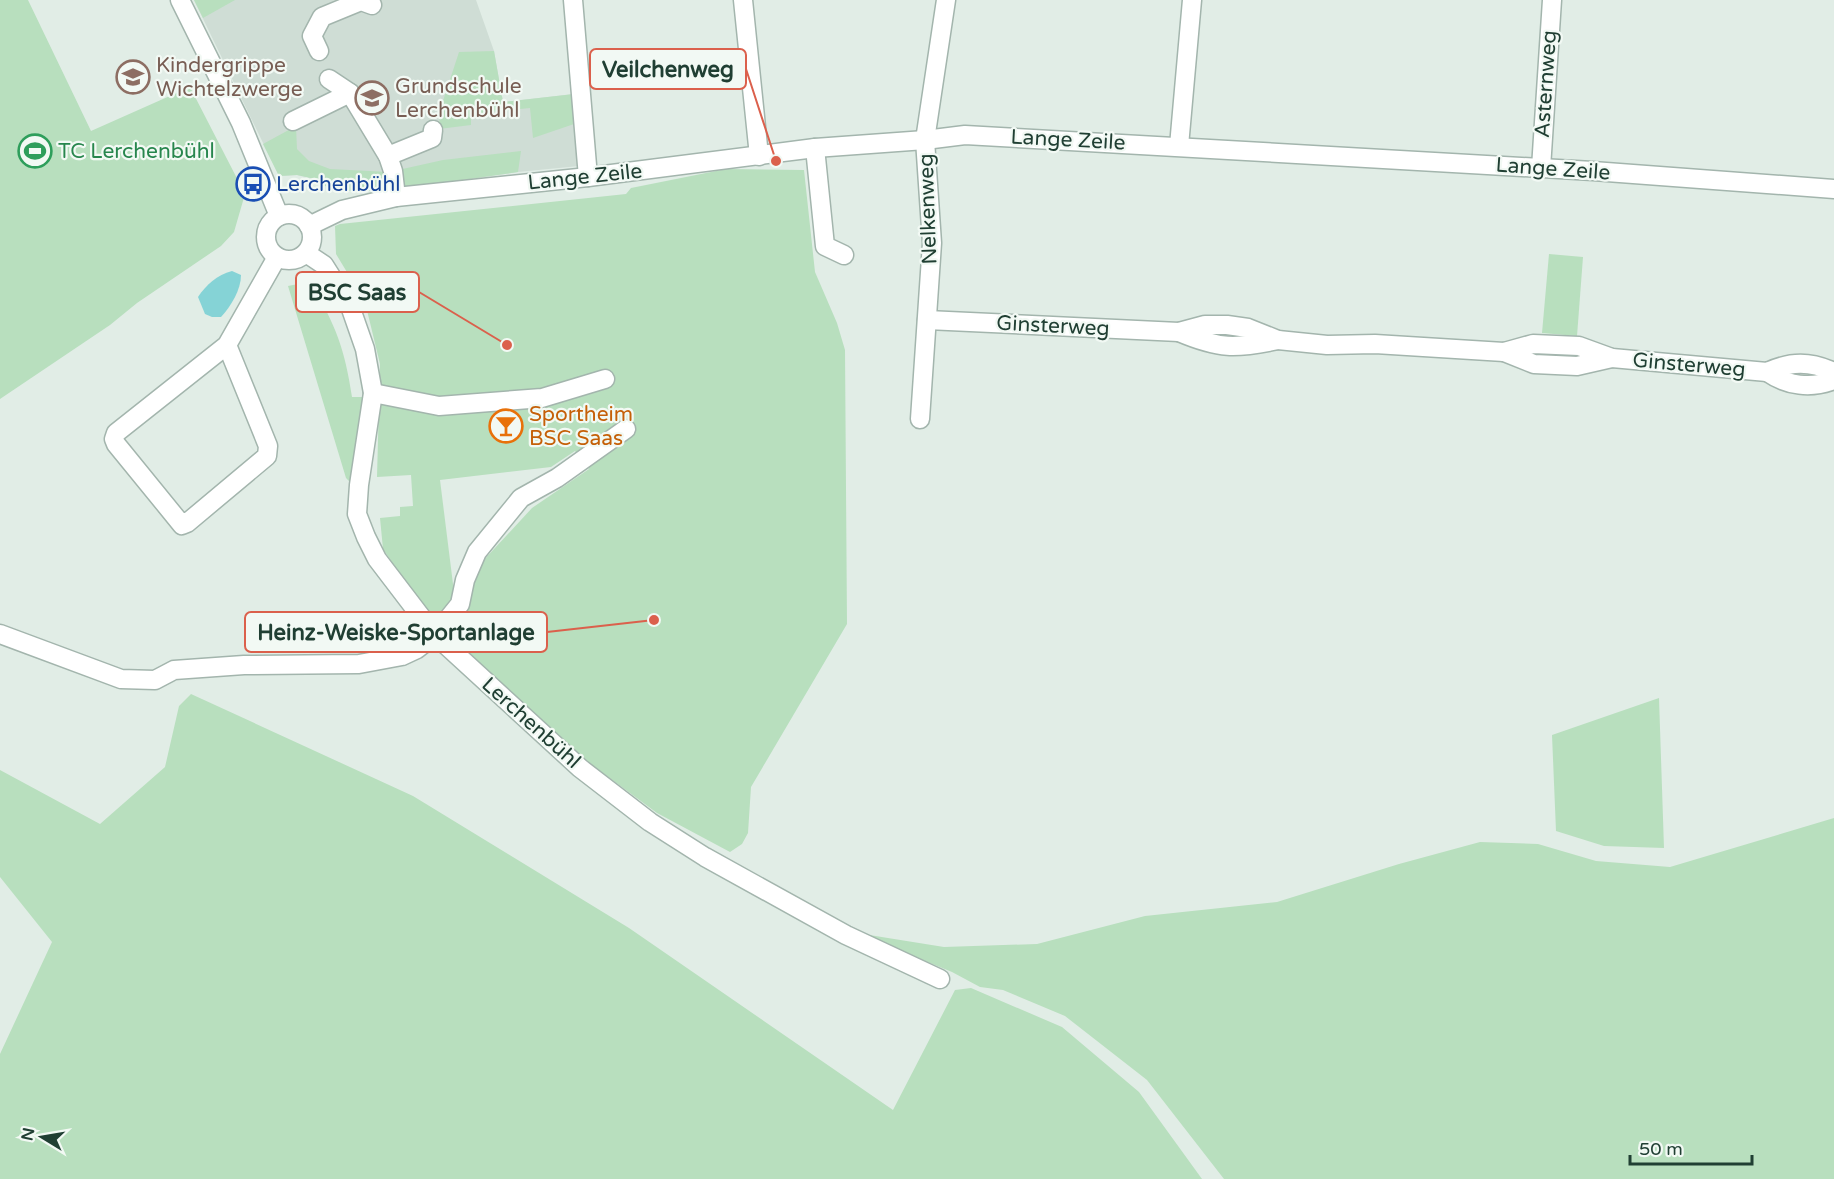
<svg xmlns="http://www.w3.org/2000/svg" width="1834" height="1179" font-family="'Varela Round',sans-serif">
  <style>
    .built { fill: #cfddd5 }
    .green { fill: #b8dfbe }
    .water { fill: #85d3d6 }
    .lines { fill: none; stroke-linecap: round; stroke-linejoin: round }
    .minor-casing { stroke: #a3b5ad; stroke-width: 21 }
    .minor { stroke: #fff; stroke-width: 18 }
    .labels { text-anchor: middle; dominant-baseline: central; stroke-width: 4.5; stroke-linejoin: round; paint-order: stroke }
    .education-label { font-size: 21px; fill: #785e54; stroke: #f2f9f4; text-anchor: start }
    .street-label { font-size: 21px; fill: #203f33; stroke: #f2f9f4 }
    .leisure-label { font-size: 21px; fill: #27864d; stroke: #f2f9f4; text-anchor: start }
    .transit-label { font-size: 21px; fill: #164399; stroke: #f2f9f4; text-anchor: start }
    .food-label { font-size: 21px; fill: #c56008; stroke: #f2f9f4; text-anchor: start }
    .leader { fill: none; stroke: #db604c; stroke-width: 2 }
    .callout-dot { fill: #db604c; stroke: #f2f9f4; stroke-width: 2 }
    .callout { fill: #f2f9f4; stroke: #db604c; stroke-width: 2 }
    .callout-label { font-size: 22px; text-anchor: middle; font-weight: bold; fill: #203f33 }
  </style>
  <rect width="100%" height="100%" fill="#e1ede6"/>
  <path class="built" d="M194 0H476L494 51 503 102 574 94 579 166 518 172 385 191H333L315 179 297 175 279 176Z"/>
  <g class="green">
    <path d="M0 0H28L91 131 190 87 245 194 234 232 221 246 137 303 110 325 0 399Z"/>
    <path d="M194 0H235L203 18Z"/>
    <path d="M494 51 503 102 574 94 577 123 533 138 530 108 471 114V125L439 129 440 110 459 52Z"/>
    <path d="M296 126 297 149 309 161 330 169 389 172 443 160 521 151 518 172 385 191H333L315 179 297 175 279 176 263 144Z"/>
    <path d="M726 169 804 170 815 272 837 323 845 350 847 624 751 787 748 833 742 844 730 852 657 813 588 762 475 666 447 638 465 608 481 563 532 508 589 469 575 451 551 467 440 480 455 600 435 626 383 549 380 518 400 516V507L413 506 411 475 377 477 380 364 365 302 336 254 335 226 340 224 626 194 631 188Z"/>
    <path d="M1549 254 1583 257 1577 336 1542 333Z"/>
    <path d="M319 273 322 276 311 284C336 325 345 350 352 397H366L352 484 346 478 288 286 298 284Z"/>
    <path d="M191 694 413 796 629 928 893 1110 955 990 971 988 1062 1027 1139 1092 1202 1179H0V1054L52 942 0 877V770L100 824 165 767 179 706Z"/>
    <path d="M1659 698 1664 848 1604 846 1556 831 1552 735Z"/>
    <path d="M1834 818V1179H1224L1147 1080 1065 1016 1003 990 980 987 952 972 862 935 863 934 944 947 1037 944 1145 916 1277 902 1399 864 1480 842 1538 844 1596 861 1670 867Z"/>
  </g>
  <path class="water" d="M232 271 241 275C241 290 231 306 221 317H212L205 314 198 297C206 285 217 275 232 271Z"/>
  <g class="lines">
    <defs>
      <g id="minor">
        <path d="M180 0 241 123 279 216"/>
        <path d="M573 0 588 177"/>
        <path d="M743 0 759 156"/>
        <path d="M319 51 312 36 322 17 361 1 372 5"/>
        <path d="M329 79 350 93 388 156 393 171 396 197"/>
        <path d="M293 121 350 93"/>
        <path d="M1179 146 1192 0"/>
        <path d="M815 148 825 246 844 255"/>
        <path d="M388 156 432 138 433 130"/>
        <path d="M1541 168 1552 0"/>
        <circle cx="289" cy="237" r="23"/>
        <path d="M309 226 342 210 396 197 588 177 815 148 925 140 965 135 1593 171 1834 189"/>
        <path d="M306 253 324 265 350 306 365 349 373 393 359 485 357 514 366 537 377 559 435 635 580 768 650 822 705 857 846 935 940 979"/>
        <path d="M927 320 1179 332 1205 325H1227L1248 328 1278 340 1327 345 1375 344 1504 352 1534 364 1577 366 1612 358"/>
        <path d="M1179 332C1219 349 1235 349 1278 340"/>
        <path d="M227 345 268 446 267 456 187 523 182 525 116 444 114 439 116 433 227 345 277 257"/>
        <path d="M1504 352 1533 344 1579 346 1612 358 1767 372C1791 361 1810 361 1834 372"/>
        <path d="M1767 372C1787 386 1811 389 1834 380"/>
        <path d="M373 393 439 406 542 398 605 379"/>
        <path d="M920 419 932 243 925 140 946 0"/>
        <path d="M0 634 121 679 155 680 174 670 244 665 359 664 402 656 417 649 435 635 460 604 465 580 477 552 521 498 557 478 626 429"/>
      </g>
    </defs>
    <use href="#minor" class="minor-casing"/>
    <use href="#minor" class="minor"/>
  </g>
  <defs>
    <symbol id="school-ring" viewBox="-11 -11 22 22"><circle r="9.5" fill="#f2f9f4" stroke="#8d6e63" stroke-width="1.5"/><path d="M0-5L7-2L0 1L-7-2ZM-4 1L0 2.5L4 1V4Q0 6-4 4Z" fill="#8d6e63"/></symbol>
    <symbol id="stadium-ring" viewBox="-11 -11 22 22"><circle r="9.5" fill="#f2f9f4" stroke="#2e9e5b" stroke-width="1.5"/><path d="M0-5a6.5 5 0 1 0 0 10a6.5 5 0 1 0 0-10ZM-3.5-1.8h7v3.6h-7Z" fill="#2e9e5b"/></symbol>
    <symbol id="bus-ring" viewBox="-11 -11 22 22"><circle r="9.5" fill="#f2f9f4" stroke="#1a4fb4" stroke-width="1.5"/><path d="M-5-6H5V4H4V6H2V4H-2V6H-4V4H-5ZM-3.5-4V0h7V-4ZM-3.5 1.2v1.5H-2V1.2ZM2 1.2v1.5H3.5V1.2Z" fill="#1a4fb4"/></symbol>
    <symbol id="bar-ring" viewBox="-11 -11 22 22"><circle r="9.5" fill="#f2f9f4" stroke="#e8710a" stroke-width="1.5"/><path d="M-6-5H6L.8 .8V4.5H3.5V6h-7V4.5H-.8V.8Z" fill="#e8710a"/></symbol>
  </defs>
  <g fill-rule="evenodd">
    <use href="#school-ring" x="114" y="58" width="38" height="38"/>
    <use href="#school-ring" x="353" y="79" width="38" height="38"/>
    <use href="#stadium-ring" x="16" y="132" width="38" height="38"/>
    <use href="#bus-ring" x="234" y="165" width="38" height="38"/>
    <use href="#bar-ring" x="487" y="407" width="38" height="38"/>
  </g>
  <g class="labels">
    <g class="education-label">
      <text x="156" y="65">Kindergrippe<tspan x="156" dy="24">Wichtelzwerge</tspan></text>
      <text x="395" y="86">Grundschule<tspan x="395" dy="24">Lerchenbühl</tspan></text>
    </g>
    <g class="street-label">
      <text transform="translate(1546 84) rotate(-86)">Asternweg</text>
      <text transform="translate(1068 140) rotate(3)">Lange Zeile</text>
      <text transform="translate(1553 169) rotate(4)">Lange Zeile</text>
      <text transform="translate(585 177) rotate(-6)">Lange Zeile</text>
      <text transform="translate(928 209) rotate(-92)">Nelkenweg</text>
      <text transform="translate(1053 326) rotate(3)">Ginsterweg</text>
      <text transform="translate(1689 365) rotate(5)">Ginsterweg</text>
      <text transform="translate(531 723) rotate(42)">Lerchenbühl</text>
    </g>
    <g class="leisure-label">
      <text x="58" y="151">TC Lerchenbühl</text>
    </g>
    <g class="transit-label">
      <text x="276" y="184">Lerchenbühl</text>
    </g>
    <g class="food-label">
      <text x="529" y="414">Sportheim<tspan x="529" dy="24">BSC Saas</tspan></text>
    </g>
  </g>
  <path class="leader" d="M776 161L746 69M507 345L419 292M654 620L547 632"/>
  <g class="callout-dot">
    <circle cx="776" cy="161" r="6"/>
    <circle cx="507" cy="345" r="6"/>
    <circle cx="654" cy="620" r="6"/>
  </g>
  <g class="callout">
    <rect x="590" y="49" width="156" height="40" rx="6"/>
    <rect x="296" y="272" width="123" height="40" rx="6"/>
    <rect x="245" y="612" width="302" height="40" rx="6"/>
  </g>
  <g class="callout-label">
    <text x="668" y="77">Veilchenweg</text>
    <text x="357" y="300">BSC Saas</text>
    <text x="396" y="640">Heinz-Weiske-Sportanlage</text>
  </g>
  <g transform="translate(42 1137) rotate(281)" stroke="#f2f9f4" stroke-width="4.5" paint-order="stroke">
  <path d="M0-4.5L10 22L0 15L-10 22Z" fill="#203f33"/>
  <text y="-9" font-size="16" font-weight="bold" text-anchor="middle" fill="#203f33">N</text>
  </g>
  <path d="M1630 1155v9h122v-9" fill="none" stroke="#203f33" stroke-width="3"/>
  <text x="1639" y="1155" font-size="18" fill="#203f33" stroke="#f2f9f4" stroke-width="4.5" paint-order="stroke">50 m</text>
</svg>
